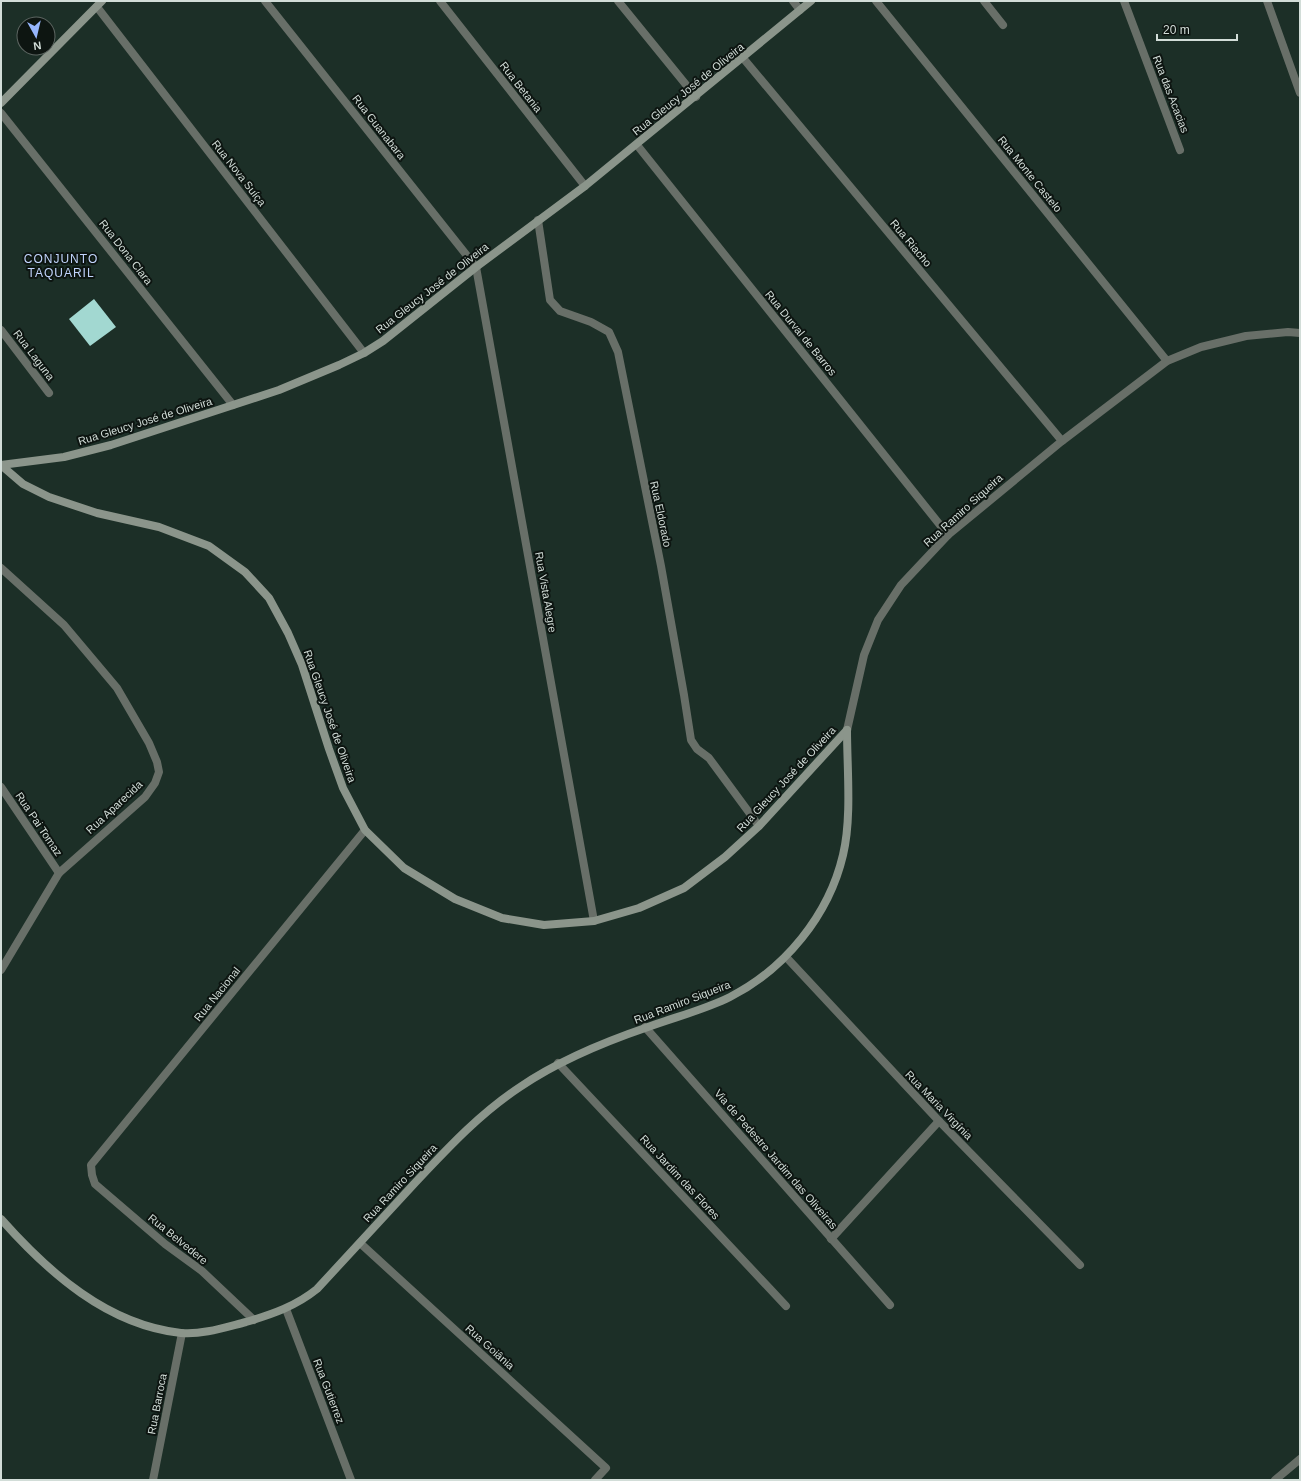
<svg xmlns="http://www.w3.org/2000/svg" width="1301" height="1481" font-family="Helvetica,sans-serif">
  <style>
    .building { fill: #a2d8d1 }
    .lines { fill: none; stroke-linecap: round; stroke-linejoin: round }
    .lane { stroke: #686f68; stroke-width: 8 }
    .street { stroke: #686f68; stroke-width: 8 }
    .secondary { stroke: #8b958b; stroke-width: 8 }
    .labels { text-anchor: middle; dominant-baseline: central; stroke-width: 4; stroke-linejoin: round; paint-order: stroke }
    .street-label { font-size: 11px; fill: #d2ddd8; stroke: #0d1511 }
    .neighbourhood-label { font-size: 12px; letter-spacing: 1px; fill: #c1d4fc; stroke: #0d1511 }
  </style>
  <rect width="100%" height="100%" fill="#1c2f27"/>
  <path class="building" d="M94 299 116 327 90 346 69 319Z"/>
  <g class="lines">
    <g class="lane">
      <path d="M265 1 476 267 594 921"/>
      <path d="M440 1 585 186"/>
      <path d="M618 1 696 97"/>
      <path d="M793 1 800 10"/>
      <path d="M876 1 1167 361"/>
      <path d="M984 1 1003 25"/>
      <path d="M1124 1 1180 150"/>
      <path d="M97 7 364 353"/>
      <path d="M743 58 1062 441"/>
      <path d="M1 113 233 405"/>
      <path d="M637 145 948 535"/>
      <path d="M538 220 550 300 560 311 591 322 609 332 618 352 661 566 684 695 691 740 697 749 709 758 759 826"/>
      <path d="M1 330 49 393"/>
      <path d="M1 787 59 873"/>
      <path d="M786 957 939 1121 1080 1265"/>
      <path d="M645 1027 890 1305"/>
      <path d="M558 1063 786 1306"/>
      <path d="M831 1239 939 1121"/>
      <path d="M360 1243 606 1468 595 1480"/>
      <path d="M286 1309 351 1480"/>
      <path d="M153 1480 182 1333"/>
    </g>
    <g class="street">
      <path d="M1267 1 1300 93"/>
      <path d="M1 568 64 625 117 688 149 743 157 762 159 772 155 783 145 797 59 873 1 970"/>
      <path d="M847 730 864 655 878 620 901 585 948 535 1062 441 1167 361 1201 347 1246 336 1288 332 1300 333"/>
      <path d="M254 1320 202 1271 165 1244 95 1184 92 1175 91 1165 365 830"/>
      <path d="M1275 1480 1300 1459"/>
    </g>
    <g class="secondary">
      <path d="M1 103 102 1"/>
      <path d="M1 465 64 457 111 445 279 390 339 365 364 353 383 341 476 267 585 186 811 1"/>
      <path d="M2 466 23 484 49 497 97 513 159 527 209 546 245 572 269 598 288 633 302 665 329 749 343 788 365 830 404 868 455 899 502 918 544 925 594 921 639 908 684 888 725 857 759 826 847 730"/>
      <path d="M1 1219C48 1272 107 1325 181 1333 202 1335 226 1327 246 1322 273 1314 296 1306 317 1289 349 1254 381 1220 413 1185 447 1149 479 1114 520 1087 558 1061 604 1042 648 1027 675 1017 704 1010 730 997 785 969 829 915 843 855 852 818 847 768 847 730"/>
    </g>
  </g>
  <g class="labels">
    <g class="street-label">
      <text transform="translate(521 87) rotate(52)">Rua Betania</text>
      <text transform="translate(688 89) rotate(-39)">Rua Gleucy José de Oliveira</text>
      <text transform="translate(1171 94) rotate(69)">Rua das Acacias</text>
      <text transform="translate(379 127) rotate(52)">Rua Guanabara</text>
      <text transform="translate(239 173) rotate(52)">Rua Nova Suíça</text>
      <text transform="translate(1030 174) rotate(51)">Rua Monte Castelo</text>
      <text transform="translate(911 243) rotate(50)">Rua Riacho</text>
      <text transform="translate(126 252) rotate(52)">Rua Dona Clara</text>
      <text transform="translate(432 288) rotate(-38)">Rua Gleucy José de Oliveira</text>
      <text transform="translate(801 333) rotate(51)">Rua Durval de Barros</text>
      <text transform="translate(34 355) rotate(53)">Rua Laguna</text>
      <text transform="translate(145 421) rotate(-17)">Rua Gleucy José de Oliveira</text>
      <text transform="translate(963 510) rotate(-42)">Rua Ramiro Siqueira</text>
      <text transform="translate(661 514) rotate(78)">Rua Eldorado</text>
      <text transform="translate(546 592) rotate(80)">Rua Vista Alegre</text>
      <text transform="translate(330 716) rotate(71)">Rua Gleucy José de Oliveira</text>
      <text transform="translate(786 779) rotate(-47)">Rua Gleucy José de Oliveira</text>
      <text transform="translate(114 807) rotate(-43)">Rua Aparecida</text>
      <text transform="translate(39 824) rotate(56)">Rua Pai Tomaz</text>
      <text transform="translate(217 994) rotate(-51)">Rua Nacional</text>
      <text transform="translate(682 1002) rotate(-21)">Rua Ramiro Siqueira</text>
      <text transform="translate(939 1105) rotate(46)">Rua Maria Virgínia</text>
      <text transform="translate(776 1159) rotate(49)">Via de Pedestre Jardim das Oliveiras</text>
      <text transform="translate(680 1177) rotate(47)">Rua Jardim das Flores</text>
      <text transform="translate(400 1183) rotate(-47)">Rua Ramiro Siqueira</text>
      <text transform="translate(178 1239) rotate(39)">Rua Belvedere</text>
      <text transform="translate(490 1347) rotate(42)">Rua Goiânia</text>
      <text transform="translate(329 1391) rotate(69)">Rua Gutierrez</text>
      <text transform="translate(157 1404) rotate(-79)">Rua Barroca</text>
    </g>
    <g class="neighbourhood-label">
      <text x="61" y="259">CONJUNTO<tspan x="61" dy="14">TAQUARIL</tspan></text>
    </g>
  </g>
  <rect width="1301" height="1481" fill="none" stroke="#d2ddd8" stroke-width="4"/>
  <g transform="translate(36 36) rotate(172)"><circle r="19" fill="#0d1511" stroke="#5c6561"/>
  <path d="M0-3L7 15L0 10L-7 15Z" fill="#96b6fd"/>
  <text y="-6" font-size="11" font-weight="bold" text-anchor="middle" fill="#d2ddd8">N</text>
  </g>
  <path d="M1157 34v6h80v-6" fill="none" stroke="#d2ddd8" stroke-width="2"/>
  <text x="1163" y="34" font-size="12" fill="#d2ddd8" stroke="#0d1511" stroke-width="3" paint-order="stroke">20 m</text>
</svg>
